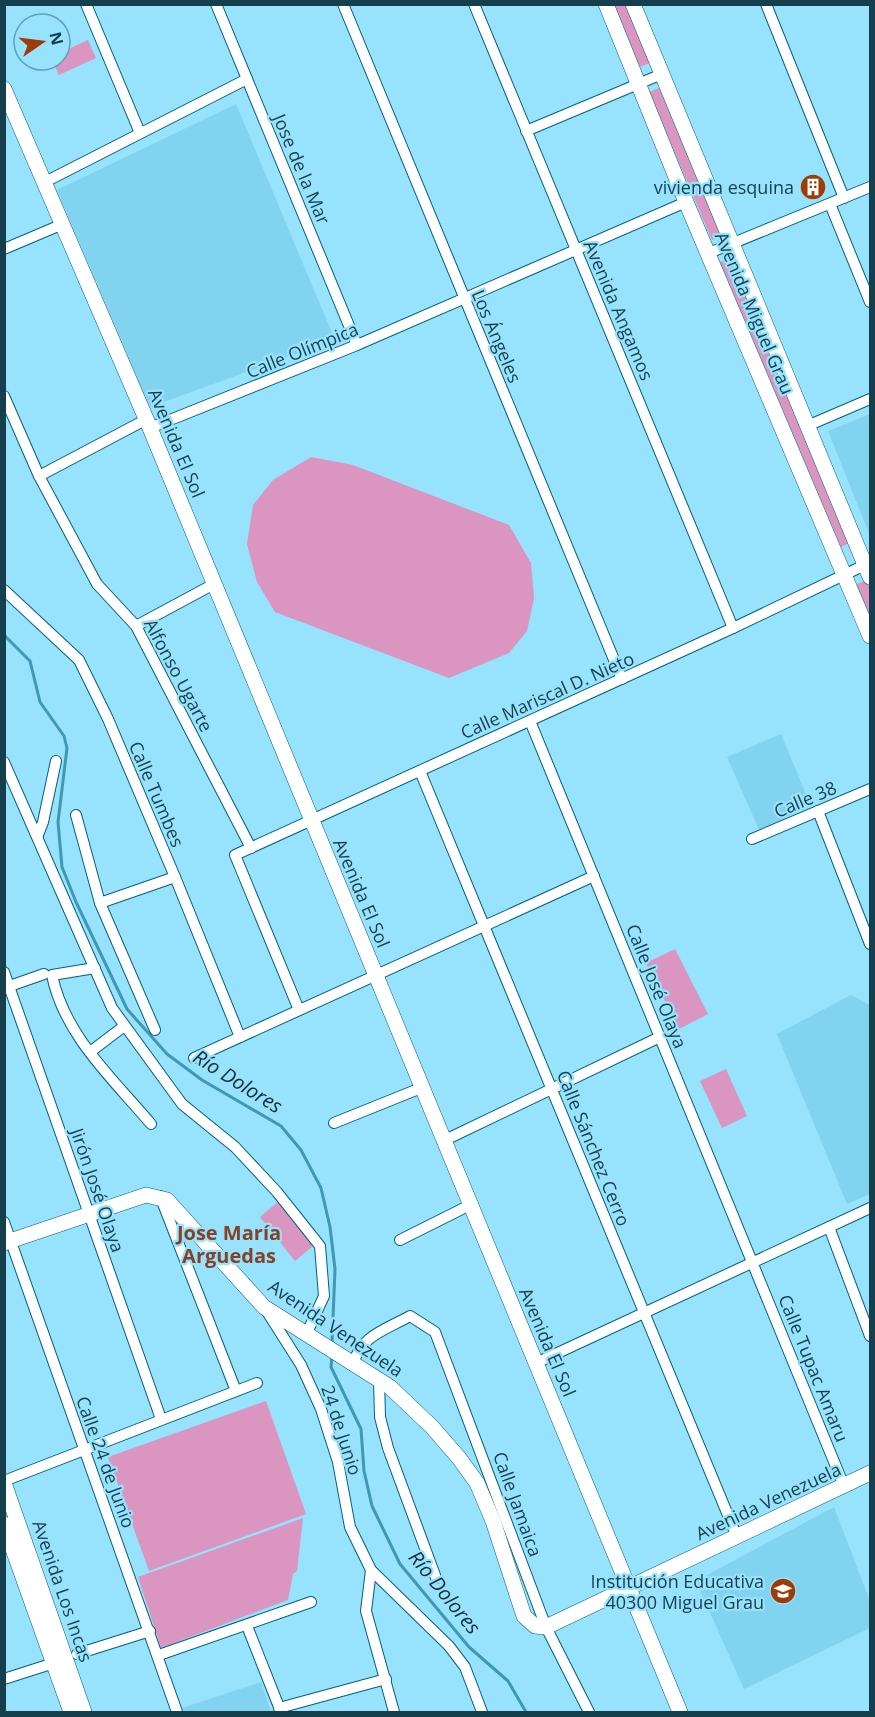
<svg xmlns="http://www.w3.org/2000/svg" width="875" height="1717" font-family="'Open Sans',sans-serif">
  <style>
    .built { fill: #82d3ef }
    .green { fill: #da95c0 }
    .lines { fill: none; stroke-linecap: round; stroke-linejoin: round }
    .stream { stroke: #3f98b4; stroke-width: 3 }
    .street-casing { stroke: #046077; stroke-width: 12 }
    .secondary-casing { stroke: #046077; stroke-width: 16 }
    .street { stroke: #fff; stroke-width: 10 }
    .secondary { stroke: #fff; stroke-width: 15 }
    .labels { text-anchor: middle; dominant-baseline: central; stroke-width: 4.5; stroke-linejoin: round; paint-order: stroke }
    .street-label { font-size: 18px; fill: #153f4d; stroke: #97e2fc }
    .poi-label { font-size: 18px; fill: #153f4d; stroke: #97e2fc; text-anchor: end }
    .water-label { font-size: 20px; font-style: italic; fill: #132e37; stroke: #97e2fc }
    .neighbourhood-label { font-size: 20px; font-weight: bold; fill: #854227; stroke: #97e2fc }
  </style>
  <rect width="100%" height="100%" fill="#97e2fc"/>
  <g class="built">
    <path d="M236 104 335 340 150 407 57 190Z"/>
    <path d="M870 414V536L828 431Z"/>
    <path d="M781 734 810 804 760 832 727 757Z"/>
    <path d="M851 995 870 1005V1194L847 1204 777 1034Z"/>
    <path d="M834 1507 870 1601V1628L744 1689 696 1581Z"/>
    <path d="M261 1682 271 1712H183L182 1708Z"/>
  </g>
  <g class="green">
    <path d="M614 5H629L652 62 640 67Z"/>
    <path d="M88 40 96 58 59 75 52 60H60V53Z"/>
    <path d="M659 88 722 235 712 240 649 92Z"/>
    <path d="M731 257 852 542 841 547 720 262Z"/>
    <path d="M311 457 353 465 509 525 531 563 534 598 527 631 509 653 449 678 275 612 257 582 247 544 253 505 273 480Z"/>
    <path d="M867 580 870 587V620L855 585Z"/>
    <path d="M675 949 708 1014 679 1029 646 963Z"/>
    <path d="M726 1069 747 1116 722 1128 700 1081Z"/>
    <path d="M279 1201 314 1245 295 1261 260 1217Z"/>
    <path d="M266 1401 306 1514 149 1571 108 1457Z"/>
    <path d="M303 1518 297 1571 293 1574 288 1600 161 1648 138 1577Z"/>
  </g>
  <g class="lines">
    <g class="stream">
      <path d="M4 635 30 661 40 702 64 736 67 748 58 822 62 867 76 902 127 1009 167 1054 202 1080 281 1126 301 1150 321 1188 330 1227 335 1269 332 1343"/>
      <path d="M332 1356 331 1367 361 1429 364 1471 372 1506 400 1564 469 1647 508 1681 526 1712"/>
    </g>
    <defs>
      <g id="street">
        <path d="M86 4 140 133"/>
        <path d="M216 4 357 345"/>
        <path d="M343 4 622 679"/>
        <path d="M474 4 733 628"/>
        <path d="M766 4 844 198"/>
        <path d="M526 131 662 74"/>
        <path d="M45 182 247 79"/>
        <path d="M830 204 870 302"/>
        <path d="M4 249 63 224"/>
        <path d="M709 253 870 187"/>
        <path d="M4 396 39 476 97 584 136 626 251 848"/>
        <path d="M807 426 870 399"/>
        <path d="M150 428 357 345 686 202"/>
        <path d="M39 476 147 419"/>
        <path d="M4 590 79 660 108 719 175 877 240 1037"/>
        <path d="M136 626 214 584"/>
        <path d="M530 721 844 1486"/>
        <path d="M4 762 112 1008 182 1104 235 1147 277 1192 320 1246 324 1296 306 1335"/>
        <path d="M420 771 737 1537"/>
        <path d="M818 811 870 944"/>
        <path d="M76 815 100 903 155 1030"/>
        <path d="M38 835 43 822 56 761"/>
        <path d="M752 839 870 789"/>
        <path d="M100 903 175 877"/>
        <path d="M95 968 52 975C64 1035 113 1079 151 1124"/>
        <path d="M4 972 161 1419"/>
        <path d="M4 988 44 974"/>
        <path d="M299 1010 235 855 733 628 869 563"/>
        <path d="M90 1052 123 1027"/>
        <path d="M194 1058 594 876"/>
        <path d="M334 1123 421 1088"/>
        <path d="M443 1141 660 1037"/>
        <path d="M160 1196 236 1391"/>
        <path d="M4 1222 177 1712"/>
        <path d="M829 1227 870 1336"/>
        <path d="M400 1240 470 1205"/>
        <path d="M266 1310 301 1365 321 1409 338 1462 350 1527 371 1570 449 1646 465 1667 482 1712"/>
        <path d="M536 1363 870 1208"/>
        <path d="M353 1365C360 1336 385 1330 410 1316L435 1332 546 1627 589 1712"/>
        <path d="M379 1380 380 1417 388 1448 436 1578"/>
        <path d="M4 1481 257 1383"/>
        <path d="M371 1570 366 1611 394 1712"/>
        <path d="M247 1626 281 1712"/>
        <path d="M77 1654 150 1631"/>
        <path d="M159 1655 311 1602"/>
        <path d="M4 1679 54 1663"/>
        <path d="M279 1708 386 1679"/>
      </g>
      <g id="secondary">
        <path d="M606 4 686 202 870 636"/>
        <path d="M633 4 870 577"/>
        <path d="M4 89 150 428 680 1712"/>
        <path d="M4 1243 146 1195 167 1200 264 1307 390 1387 432 1427 459 1458 477 1483 493 1521 524 1616 535 1626 546 1627 870 1473"/>
        <path d="M4 1483 84 1712"/>
        <path d="M4 1524 71 1712"/>
      </g>
    </defs>
    <use href="#street" class="street-casing"/>
    <use href="#secondary" class="secondary-casing"/>
    <use href="#street" class="street"/>
    <use href="#secondary" class="secondary"/>
  </g>
  <defs>
    <symbol id="building-disc" viewBox="-11 -11 22 22"><circle r="9.5" fill="#9f3b05" stroke="#97e2fc"/><path d="M-4-6H4V6H1V3H-1V6H-4ZM-2.5-4.3h1.7v1.8h-1.7ZM.8-4.3h1.7v1.8H.8ZM-2.5-1h1.7V.8h-1.7ZM.8-1h1.7V.8H.8Z" fill="#fff"/></symbol>
    <symbol id="school-disc" viewBox="-11 -11 22 22"><circle r="9.5" fill="#9f3b05" stroke="#97e2fc"/><path d="M0-5L7-2L0 1L-7-2ZM-4 1L0 2.5L4 1V4Q0 6-4 4Z" fill="#fff"/></symbol>
  </defs>
  <g fill-rule="evenodd">
    <use href="#building-disc" x="798" y="172" width="30" height="30"/>
    <use href="#school-disc" x="768" y="1576" width="30" height="30"/>
  </g>
  <g class="labels">
    <g class="street-label">
      <text transform="translate(302 169) rotate(67)">Jose de la Mar</text>
      <text transform="translate(619 310) rotate(67)">Avenida Angamos</text>
      <text transform="translate(755 313) rotate(67)">Avenida Miguel Grau</text>
      <text transform="translate(497 336) rotate(67)">Los Ángeles</text>
      <text transform="translate(302 350) rotate(-22)">Calle Olímpica</text>
      <text transform="translate(177 443) rotate(67)">Avenida El Sol</text>
      <text transform="translate(179 675) rotate(62)">Alfonso Ugarte</text>
      <text transform="translate(547 695) rotate(-24)">Calle Mariscal D. Nieto</text>
      <text transform="translate(157 794) rotate(67)">Calle Tumbes</text>
      <text transform="translate(805 799) rotate(-23)">Calle 38</text>
      <text transform="translate(362 893) rotate(67)">Avenida El Sol</text>
      <text transform="translate(657 986) rotate(68)">Calle José Olaya</text>
      <text transform="translate(594 1148) rotate(68)">Calle Sánchez Cerro</text>
      <text transform="translate(98 1190) rotate(71)">Jirón José Olaya</text>
      <text transform="translate(336 1328) rotate(34)">Avenida Venezuela</text>
      <text transform="translate(548 1342) rotate(67)">Avenida El Sol</text>
      <text transform="translate(814 1368) rotate(68)">Calle Tupac Amaru</text>
      <text transform="translate(342 1430) rotate(72)">24 de Junio</text>
      <text transform="translate(106 1462) rotate(70)">Calle 24 de Junio</text>
      <text transform="translate(768 1501) rotate(-25)">Avenida Venezuela</text>
      <text transform="translate(518 1504) rotate(70)">Calle Jamaica</text>
      <text transform="translate(63 1591) rotate(71)">Avenida Los Incas</text>
    </g>
    <g class="poi-label">
      <text x="794" y="187">vivienda esquina</text>
      <text x="764" y="1581">Institución Educativa<tspan x="764" dy="21">40300 Miguel Grau</tspan></text>
    </g>
    <g class="water-label">
      <text transform="translate(238 1081) rotate(32)">Río Dolores</text>
      <text transform="translate(445 1592) rotate(51)">Río Dolores</text>
    </g>
    <g class="neighbourhood-label">
      <text x="229" y="1232">Jose María<tspan x="229" dy="23">Arguedas</tspan></text>
    </g>
  </g>
  <rect width="875" height="1717" fill="none" stroke="#153f4d" stroke-width="12"/>
  <g transform="translate(42 42) rotate(76)"><circle r="28" fill="#97e2fc" stroke="#63a1b6" stroke-width="1.5"/>
  <path d="M0-4.5L10 22L0 15L-10 22Z" fill="#9f3b05"/>
  <text y="-9" font-size="16" font-weight="bold" text-anchor="middle" fill="#153f4d">N</text>
  </g>
</svg>
